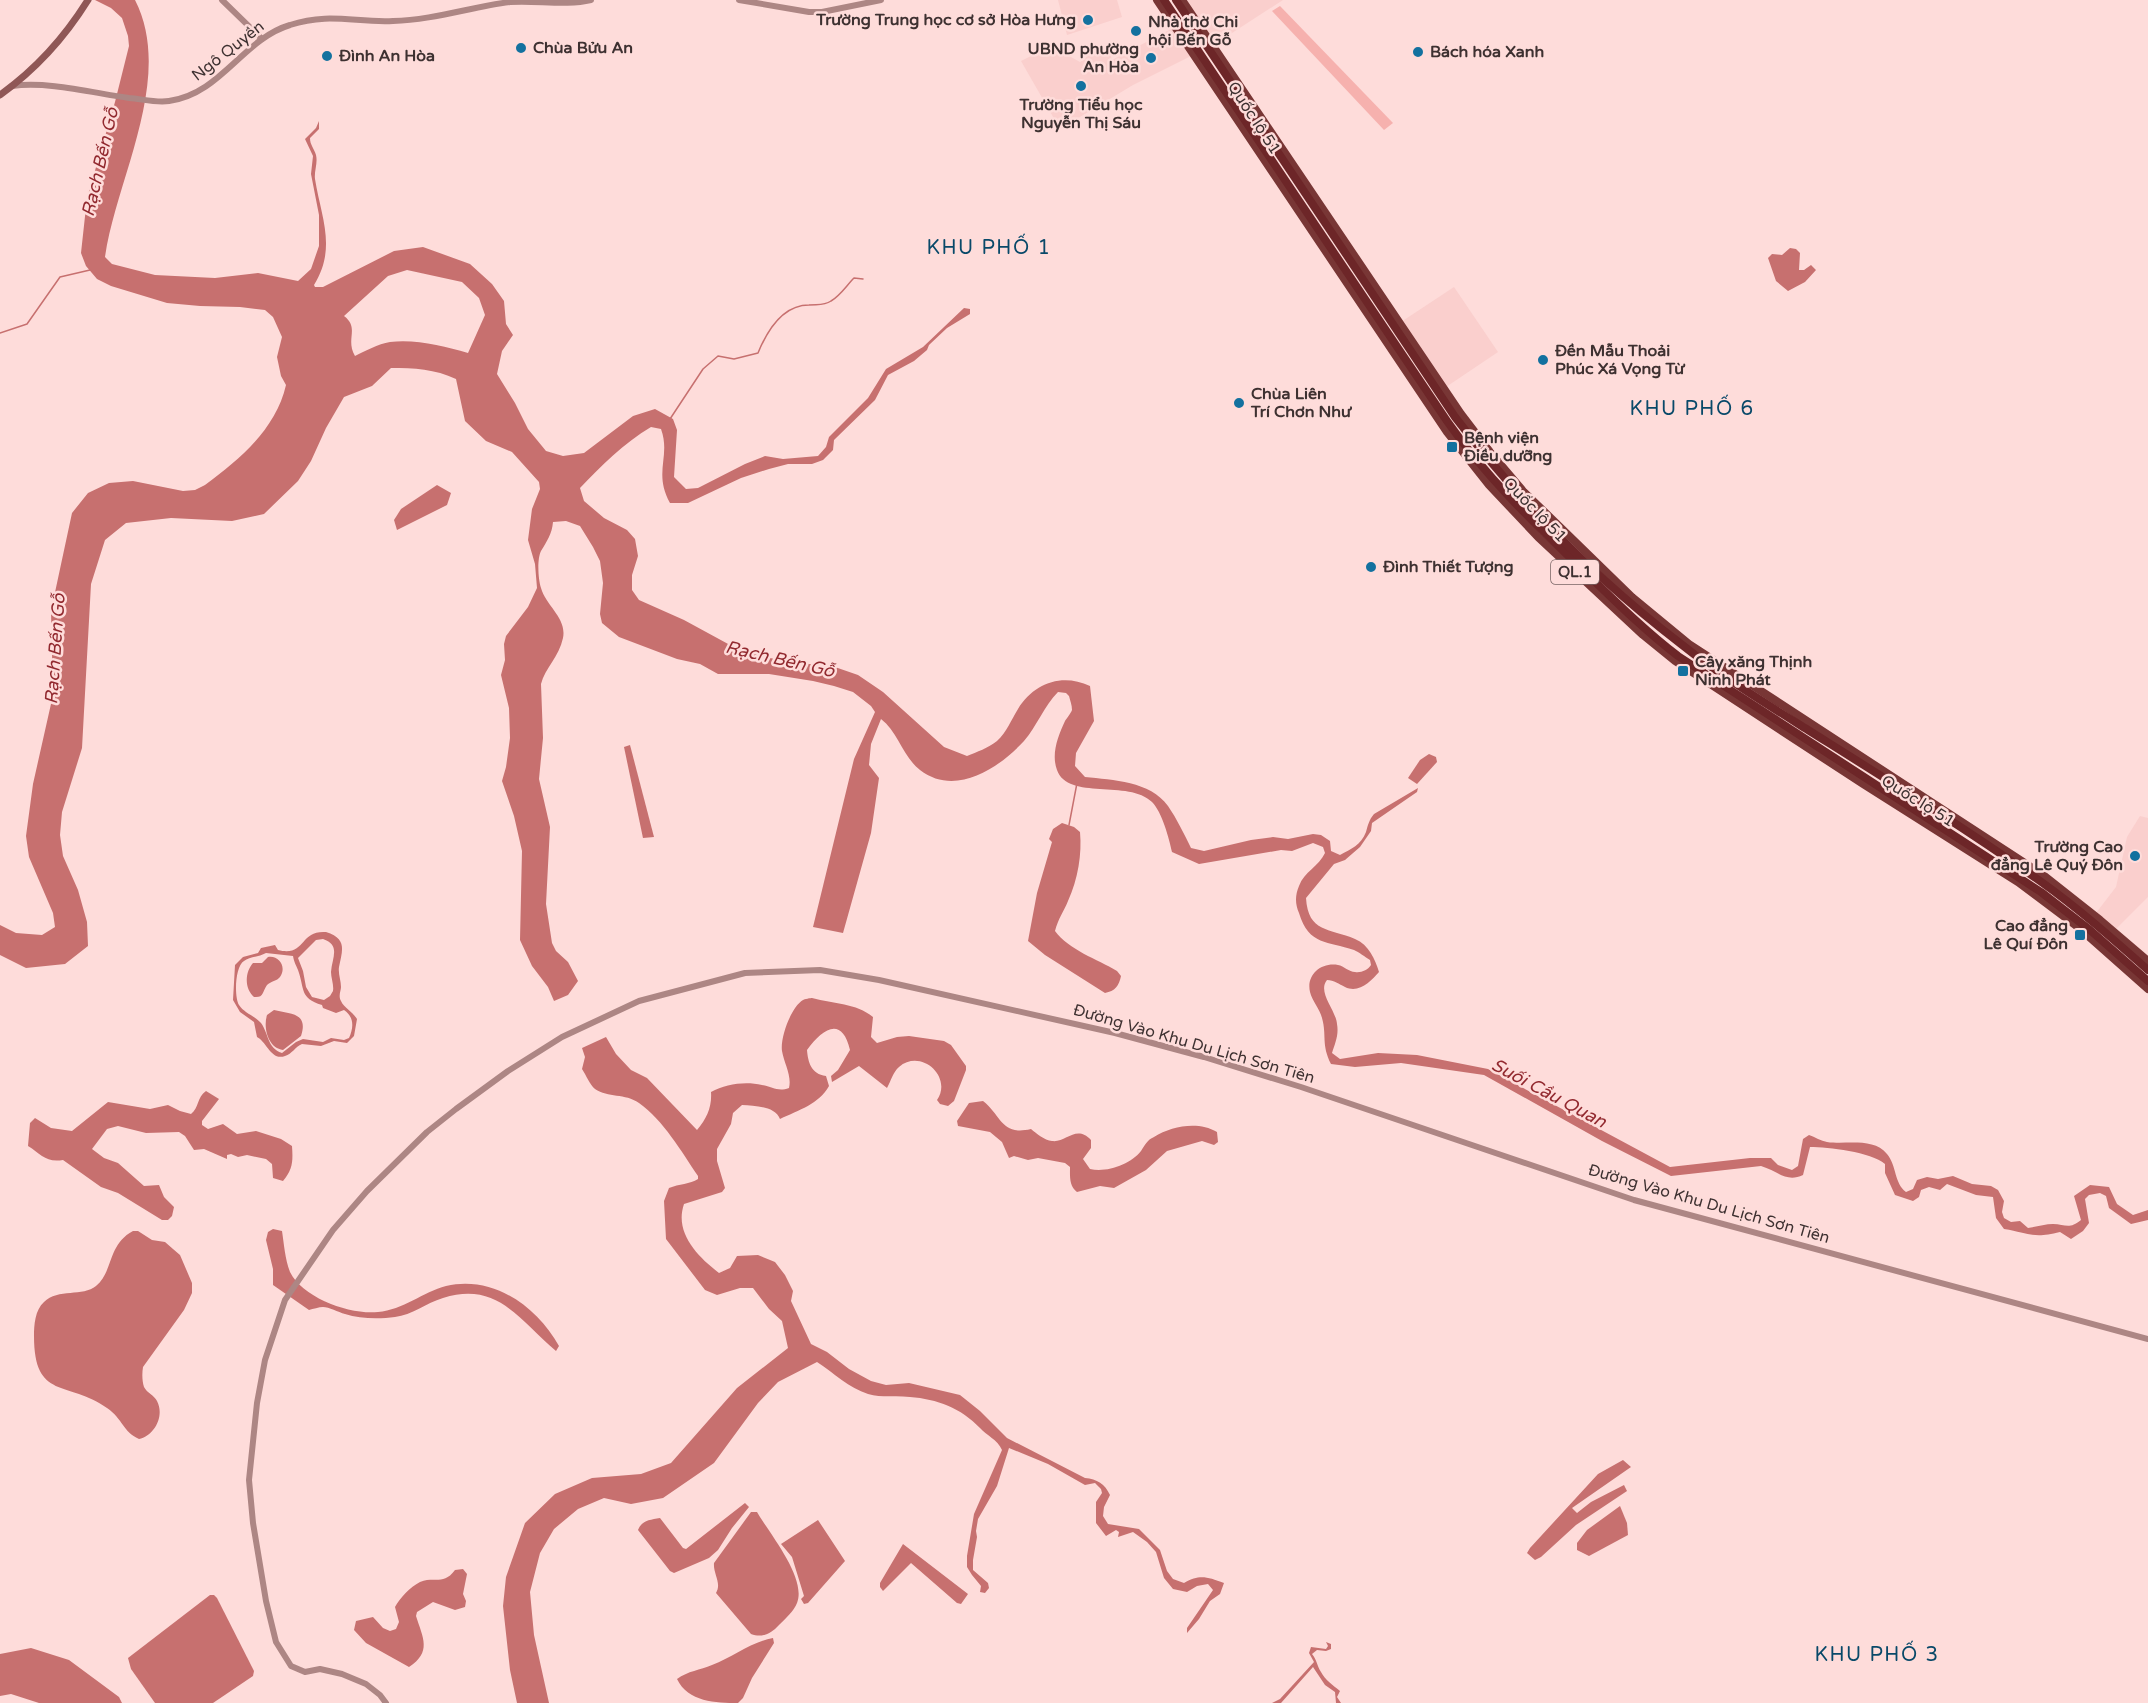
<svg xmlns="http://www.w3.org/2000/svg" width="2148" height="1703" font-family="'Varela Round',sans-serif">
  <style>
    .built { fill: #facfcd }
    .green { fill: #f6b1ae }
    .water { fill: #c7706f; fill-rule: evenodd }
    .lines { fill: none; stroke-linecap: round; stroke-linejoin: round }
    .stream { stroke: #c7706f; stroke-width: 1.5 }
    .tertiary { stroke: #ad8684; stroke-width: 6 }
    .secondary { stroke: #8f5756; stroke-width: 7 }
    .primary { stroke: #783635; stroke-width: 8 }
    .trunk { stroke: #6d2628; stroke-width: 8 }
    .poi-dot { fill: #13719f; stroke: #fedcda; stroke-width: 2 }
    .labels { text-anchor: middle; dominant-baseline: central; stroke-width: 5; stroke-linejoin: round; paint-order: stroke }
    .shield { fill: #fedcda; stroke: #786464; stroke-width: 1.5 }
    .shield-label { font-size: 15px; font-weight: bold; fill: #3e3131 }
    .poi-label { font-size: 16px; font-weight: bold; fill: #3e3131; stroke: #fedcda; text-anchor: start }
    .street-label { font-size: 16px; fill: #3e3131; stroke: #fedcda }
    .water-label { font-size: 18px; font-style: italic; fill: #92292f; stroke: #fedcda }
    .quarter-label { font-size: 20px; letter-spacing: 1.5px; fill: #094969; stroke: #fedcda }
  </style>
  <rect width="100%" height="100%" fill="#fedcda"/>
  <g class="built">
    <path d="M1058 0H1117L1122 17 1067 35Z"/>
    <path d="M1185 0H1283L1215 44Z"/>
    <path d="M1173 28 1191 56 1133 85 1060 129 1021 61 1051 46 1080 62 1085 59 1093 47 1097 54 1108 46 1112 60Z"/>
    <path d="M1454 287 1498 352 1446 387 1401 322Z"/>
    <path d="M2140 816 2148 818V897L2116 929 2096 913 2116 887 2127 837Z"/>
  </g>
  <path class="green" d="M1280 6 1393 123 1384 130 1272 11Z"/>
  <g class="water">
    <path d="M95 0H135C175 78 116 179 105 257L112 264 155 275 215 278 258 273 298 281 311 269 319 246V215L311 174 313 156 305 139 316 128 319 121V129L310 138C310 145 314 148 316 155 318 163 314 171 315 179 321 217 337 248 314 285L315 287H323L394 251 423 247 470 264 492 284 504 301 506 324 513 335 502 351 497 374 515 403 528 429 546 451 563 456 584 453 633 416 655 409 673 419 677 430 674 477 686 489 698 488 745 464 765 456 783 459 818 456 826 447 829 437 868 398 886 369 923 347 964 308 970 309V314L947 328 929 345 927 350 914 361 888 375 875 400 834 440 833 450 823 460 812 464H788L769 469 741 478 688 503H670C653 472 671 457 661 429L651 427C624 443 601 466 580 488L584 501 604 518 627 530 635 539 638 556 632 575V590L639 600 684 620 741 651 787 662 832 666 858 675 883 692 944 747 967 756C977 752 988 748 997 741 1007 732 1011 720 1018 709 1034 683 1062 673 1090 686L1094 721 1076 753 1075 766 1085 777C1113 780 1150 781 1168 806 1177 819 1184 834 1191 848L1204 851 1251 840 1273 837 1288 839 1313 834 1321 835 1330 841 1331 851 1340 855C1351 849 1361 845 1366 832 1368 825 1369 820 1374 814L1418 788 1417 792 1372 823 1371 831 1360 847 1345 860 1334 864 1306 898C1308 933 1330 928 1355 939 1369 945 1375 959 1379 972 1371 981 1359 994 1345 987 1339 984 1334 980 1327 980 1317 992 1336 1010 1337 1024 1339 1035 1335 1043 1332 1053L1340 1059 1378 1053 1417 1055 1488 1069 1670 1167 1750 1158H1771L1778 1165 1792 1170 1798 1166 1803 1139 1809 1135C1815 1137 1821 1141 1827 1142 1846 1145 1873 1137 1887 1154 1897 1166 1894 1183 1906 1192L1913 1189 1917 1180 1927 1177 1938 1179 1953 1176 1972 1184 1991 1186 1998 1190 2004 1201 2002 1212 2004 1218 2011 1222 2020 1221 2028 1228C2036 1227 2045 1224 2053 1224 2065 1224 2069 1230 2081 1220L2074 1196 2090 1185 2109 1187 2117 1204 2133 1215 2148 1210V1220L2131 1224 2109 1208 2106 1196 2100 1193 2089 1195 2085 1199 2089 1223 2083 1231 2071 1239 2060 1232C2033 1239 2029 1233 2004 1229L1996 1218 1993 1197 1976 1195 1947 1184 1940 1190 1929 1187 1921 1190 1919 1197 1913 1201 1895 1195 1885 1173V1164C1871 1152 1828 1147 1810 1147L1803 1175C1786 1183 1778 1171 1761 1166L1671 1176 1602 1141 1484 1075 1401 1063 1355 1067 1331 1064C1321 1044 1327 1036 1322 1018 1320 1009 1312 1001 1310 992 1306 975 1321 962 1338 965 1344 966 1349 972 1355 972 1361 973 1368 970 1371 965L1370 960C1365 957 1359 952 1354 950 1328 941 1309 946 1299 913 1295 904 1295 895 1299 886 1304 872 1319 866 1325 853L1323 847 1313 843 1292 851 1281 850 1199 864 1172 852C1169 838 1162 812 1152 802 1129 779 1068 801 1057 770 1051 754 1058 736 1065 721 1067 718 1071 713 1072 710 1072 705 1070 700 1069 696L1066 693 1058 692C1044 706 1037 726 1024 741 998 769 955 797 920 770 903 757 898 732 881 719L871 744 869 765 879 778 871 833 843 933 813 927 854 759 875 712 871 706 853 692 834 686 813 681 769 674H718L700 664 677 659 619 637 602 623 600 614 603 583 600 561 593 547 580 526 566 521 553 522C552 534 547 541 541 551 537 559 538 579 541 588 546 606 567 618 563 638 559 657 545 668 541 684L543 738 539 779 550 827 546 904 552 943 556 951 568 962 578 981 568 995 554 1001 548 987 532 966 520 940 522 851 514 816 502 781 506 767 510 738 509 708 501 675 505 660 504 644 506 636 528 607 537 588 535 564 528 540 532 509 540 489 539 482 512 452 486 441 465 421 456 379C435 369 414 368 391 368L372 386 344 397 326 428 311 461 298 481 264 514 232 521 171 518 126 523 105 540 91 584 82 748 62 812 60 835 63 856 78 890 87 922 88 946 65 964 26 968 0 955V925L16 933 42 935 55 927 53 913 29 857 26 836 33 784 53 695 51 611 72 513 88 493 109 483 133 481 183 491 195 490 205 485C240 459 276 429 286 385L281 376 277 357 282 337 273 317 265 310 240 307 200 306 167 303 111 286 97 279 86 266 81 253 87 198 115 102 129 46 128 36 122 18 111 8ZM407 270 462 282 479 298 485 315 468 353C444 346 416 339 390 342 378 344 365 351 355 356 345 339 360 328 344 316L388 276Z"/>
    <path d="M1790 248 1796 249 1800 253 1799 270H1804L1811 265 1816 270 1805 282 1788 291 1776 281 1768 258 1772 254 1782 255Z"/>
    <path d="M437 485 451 493 447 505 397 530 394 520 401 509Z"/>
    <path d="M630 745 654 837 643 838 624 747Z"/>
    <path d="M1429 754 1436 757 1437 762 1417 784 1408 778 1420 760Z"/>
    <path d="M1062 823 1074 827 1080 832C1082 854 1078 879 1068 901 1064 911 1058 919 1055 931 1069 950 1097 959 1117 971L1121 976C1119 986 1115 991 1105 993L1045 955 1028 941 1037 893 1052 842 1049 839 1053 829Z"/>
    <path d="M326 932C348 939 342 951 339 967 338 974 341 980 341 987 341 991 338 996 341 1001 344 1008 353 1012 357 1019L354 1036 347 1043 334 1041 321 1046 302 1044C295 1047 292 1054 285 1056 271 1061 267 1042 257 1037L254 1022 240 1012 233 1000 235 965 243 957 258 953 261 948 275 945 278 950C306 957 299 930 326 932ZM323 939C341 945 332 958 331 972 331 978 334 985 333 991L330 996 324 1000 312 997 306 987 303 971 298 958 316 940ZM266 953 293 956C294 962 296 965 298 970 305 989 299 998 322 1005L323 1008 336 1013 344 1010C354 1017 354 1027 349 1038L344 1040 331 1038 323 1042 303 1039 296 1042 282 1053C267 1048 269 1034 261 1023 255 1016 244 1013 239 1005 234 997 235 966 244 961 249 957 259 957 266 953Z"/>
    <path d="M268 957C279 955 287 967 280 977 277 981 271 981 267 985 262 992 264 998 254 997 244 988 245 972 253 963H262Z"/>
    <path d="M812 998C834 1004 856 1003 873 1017L871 1037 877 1043 897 1037 909 1036 944 1041 951 1045 966 1066V1070L954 1101 948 1106 940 1104 937 1100C953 1077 921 1048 899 1067 893 1072 891 1081 887 1088L859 1066 832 1082 831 1076 838 1070 850 1050C842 1015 822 1029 807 1050 808 1062 811 1074 826 1076L829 1086C819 1104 799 1110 780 1119 775 1106 755 1106 742 1105L733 1113 731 1124 717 1149V1161L725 1188 722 1192 684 1204C674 1233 698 1257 719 1273L730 1268 737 1256 758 1255 775 1262 785 1275 793 1291 791 1301 811 1344 827 1352 849 1369 871 1381 886 1385 909 1383 960 1395 980 1411 1007 1438 1085 1478C1097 1479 1105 1484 1110 1495L1104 1507 1103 1516 1108 1524 1139 1529 1160 1550 1167 1571 1173 1579 1184 1583C1200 1574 1207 1577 1224 1583L1220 1594 1210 1601 1199 1619 1187 1633V1628L1213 1590 1208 1584 1197 1586 1187 1592 1173 1589 1164 1578 1156 1552 1147 1542 1133 1532 1118 1537 1119 1532 1116 1530 1106 1536 1096 1523V1502L1102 1493 1101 1489 1095 1483 1085 1485 1048 1464 1009 1448 997 1486 978 1519 976 1531 977 1537 973 1560V1570L988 1583 989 1588 985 1593 980 1592 981 1586 972 1575 967 1567V1556L974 1514 1002 1450C997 1439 987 1436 980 1428 961 1408 937 1399 910 1397 896 1395 882 1398 868 1394 849 1388 834 1373 817 1362L778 1382 758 1403 714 1463 663 1498 631 1504 604 1498 578 1509 554 1529 540 1553 530 1592 534 1635 549 1703H517L510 1670 503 1606 506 1577 525 1523 555 1494 592 1478 641 1474 671 1463 737 1388 788 1348 782 1321 769 1309 753 1288H740L717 1295 705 1290 666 1239 664 1201 669 1188C679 1184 690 1184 698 1179V1176C681 1151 664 1121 639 1103 625 1093 608 1098 595 1089 590 1085 586 1075 582 1069L585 1057 582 1048 606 1037 616 1054 631 1070 647 1078 697 1130C707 1118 712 1107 711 1092 726 1084 745 1081 762 1085 773 1087 778 1092 789 1088 792 1076 784 1063 782 1051 780 1038 791 1007 803 1000 804 999 811 998 812 998Z"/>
    <path d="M274 1010C289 1014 309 1012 301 1036L283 1050C268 1048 263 1028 267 1015Z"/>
    <path d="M206 1091 219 1099 202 1121V1125L208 1129 223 1124 237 1134 256 1131 281 1139 292 1146C293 1161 293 1169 283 1181L273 1178 272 1164 266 1159 247 1155 238 1157 231 1154 227 1155V1159L204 1149 194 1150 185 1136 179 1132 146 1133 118 1126 107 1129 92 1149 104 1158 118 1163 144 1186 159 1185 164 1197 174 1207 172 1216 168 1220H162L118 1193 101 1187 63 1160C46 1163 41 1154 28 1146L30 1123 35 1118 51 1128 72 1131 108 1102 150 1109 168 1105 180 1111 191 1114C199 1108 197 1097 206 1091Z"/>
    <path d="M983 1101C1002 1116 1001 1136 1031 1129 1037 1134 1044 1140 1052 1141 1066 1143 1076 1124 1091 1140V1148L1083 1159 1090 1169C1107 1173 1131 1164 1141 1151 1145 1145 1147 1140 1154 1137 1172 1126 1198 1121 1217 1132L1218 1142 1214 1145 1202 1141 1167 1151 1146 1170 1114 1188 1100 1186 1077 1192C1069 1186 1070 1176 1070 1167L1065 1163 1038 1158 1028 1160 1014 1156 1009 1158 1002 1142 990 1132 958 1126 957 1121 969 1103Z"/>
    <path d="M273 1229 282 1231C284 1244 285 1259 290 1272 303 1298 350 1315 378 1312 403 1310 423 1292 446 1286 494 1275 537 1307 559 1346L556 1351C519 1320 498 1281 443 1298 426 1303 412 1315 395 1317 380 1319 360 1319 345 1314 338 1312 329 1307 323 1307 319 1307 313 1309 309 1310L273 1285V1269L266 1240 268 1232Z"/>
    <path d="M133 1231H138L152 1240 165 1242 173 1249 180 1255 192 1283V1293L184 1310 143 1367C142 1373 142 1381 144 1387 147 1393 154 1395 157 1401 165 1416 154 1436 139 1439 123 1432 123 1419 107 1408 68 1380 34 1401 34 1336 34 1325 35 1310 44 1302 58 1288 83 1297 96 1286 114 1271 107 1245 133 1231Z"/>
    <path d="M1623 1460 1631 1467 1572 1508 1577 1513 1591 1502 1624 1485 1627 1491 1576 1525 1541 1557 1535 1560 1527 1553 1530 1548 1598 1474Z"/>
    <path d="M745 1503 749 1507 732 1528 718 1550 709 1558 674 1573 670 1571 638 1530C642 1520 650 1520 660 1518L683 1548 686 1549Z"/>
    <path d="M1620 1506 1627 1523 1628 1535 1589 1556 1577 1550V1543L1587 1530Z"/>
    <path d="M751 1512H757C769 1533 807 1578 797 1603 794 1611 785 1619 779 1625 771 1634 762 1638 751 1634L716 1593C722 1583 713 1574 714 1563Z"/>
    <path d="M818 1520 845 1561 808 1603 804 1604 801 1599 804 1596 792 1557 781 1544Z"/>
    <path d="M903 1544 968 1594 961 1604 957 1603 911 1563 883 1591 880 1587V1583Z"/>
    <path d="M463 1569 467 1574 463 1594 466 1601 465 1607 455 1610 433 1602 417 1612 416 1616C423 1638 432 1652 409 1667L366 1643 354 1630 356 1621 373 1617 383 1628 390 1631 396 1629 399 1622 395 1607C400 1598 410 1587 420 1582 435 1576 443 1586 455 1570Z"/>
    <path d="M210 1595H214L217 1598 254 1671 253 1676 213 1703H155L131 1669 128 1658Z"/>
    <path d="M773 1638 774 1643 752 1678 743 1698 738 1703C716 1703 688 1702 677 1679 688 1671 700 1670 712 1665 733 1657 751 1642 773 1638Z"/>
    <path d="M1326 1642 1331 1644V1649L1326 1651 1317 1650 1312 1654C1317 1660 1317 1666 1321 1672 1325 1680 1333 1685 1340 1691L1337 1697 1341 1703H1336L1335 1692 1325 1685 1313 1667 1281 1703H1272L1280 1699 1314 1662 1309 1653 1311 1647 1326 1649 1328 1646Z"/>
    <path d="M31 1648 69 1660 119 1697 122 1703H39L11 1694 0 1696V1654Z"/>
  </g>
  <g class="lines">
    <g class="stream">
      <path d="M0 333 27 324 60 277 90 270"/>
      <path d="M670 419 703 369 718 356 734 359 758 353C767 331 782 305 809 305 817 304 824 306 831 301 840 296 847 285 854 278L863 279"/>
      <path d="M1069 825 1077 783"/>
    </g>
    <g class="tertiary">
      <path d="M222 0 262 39"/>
      <path d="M739 0 809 12H822L881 0"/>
      <path d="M12 86C48 81 93 93 129 98 142 99 156 103 169 101 221 94 243 39 290 25 329 12 356 23 393 21 433 20 471 7 510 2 536 0 566 6 591 0"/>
      <path d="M386 1703 380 1695 366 1684 342 1674 320 1669 305 1672 291 1666 276 1642 266 1601 253 1523 249 1480 257 1403 265 1360 285 1300 333 1230 367 1191 427 1132 456 1109 508 1071 562 1037 639 1001 745 973 820 970 879 980 1115 1033 1204 1057 1301 1087 1634 1200 2148 1339"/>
    </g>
    <path class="secondary" d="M0 95C35 70 65 37 88 0"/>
    <g class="primary">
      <path d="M1157 0 1447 432 1489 485 1538 537 1643 635 1675 661 1863 784 2018 882 2078 927 2148 989"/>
      <path d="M1182 0 1461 414 1490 452 1523 491 1632 597 1689 644 2043 875 2100 920 2148 961"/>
    </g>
    <g class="trunk">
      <path d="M1164 0 1447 421C1486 477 1534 523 1583 570 1613 599 1644 630 1678 656L2041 892 2090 930 2148 981"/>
      <path d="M1176 0 1455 417C1520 502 1596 579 1681 644 1721 676 1765 703 1808 730 1886 779 1965 828 2040 881 2078 908 2113 939 2148 970"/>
    </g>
  </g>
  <g class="poi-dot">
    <circle cx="1088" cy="20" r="6"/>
    <circle cx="1136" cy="31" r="6"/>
    <circle cx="521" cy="48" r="6"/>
    <circle cx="1418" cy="52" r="6"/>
    <circle cx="327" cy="56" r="6"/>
    <circle cx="1151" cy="58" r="6"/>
    <circle cx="1081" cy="86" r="6"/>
    <circle cx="1543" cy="360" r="6"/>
    <circle cx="1239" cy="403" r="6"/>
    <rect x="1446" y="441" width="12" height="12" rx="3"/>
    <circle cx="1371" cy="567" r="6"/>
    <rect x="1677" y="665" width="12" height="12" rx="3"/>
    <circle cx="2135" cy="856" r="6"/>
    <rect x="2074" y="929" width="12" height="12" rx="3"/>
  </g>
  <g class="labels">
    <rect class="shield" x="1551" y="560" width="48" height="24" rx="4.5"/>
    <g class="shield-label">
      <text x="1575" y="572">QL.1</text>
    </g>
    <g class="poi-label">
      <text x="1076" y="20" text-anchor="end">Trường Trung học cơ sở Hòa Hưng</text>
      <text x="1148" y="22">Nhà thờ Chi<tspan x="1148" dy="18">hội Bến Gỗ</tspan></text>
      <text x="533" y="48">Chùa Bửu An</text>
      <text x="1139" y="49" text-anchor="end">UBND phường<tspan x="1139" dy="18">An Hòa</tspan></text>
      <text x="1430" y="52">Bách hóa Xanh</text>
      <text x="339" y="56">Đình An Hòa</text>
      <text x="1081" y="105" text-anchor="middle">Trường Tiểu học<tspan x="1081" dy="18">Nguyễn Thị Sáu</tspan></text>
      <text x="1555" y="351">Đền Mẫu Thoải<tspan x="1555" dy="18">Phúc Xá Vọng Từ</tspan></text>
      <text x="1251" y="394">Chùa Liên<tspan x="1251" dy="18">Trí Chơn Như</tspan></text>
      <text x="1464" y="438">Bệnh viện<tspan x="1464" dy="18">Điều dưỡng</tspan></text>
      <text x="1383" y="567">Đình Thiết Tượng</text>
      <text x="1695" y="662">Cây xăng Thịnh<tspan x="1695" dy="18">Ninh Phát</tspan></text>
      <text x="2123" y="847" text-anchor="end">Trường Cao<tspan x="2123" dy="18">đẳng Lê Quý Đôn</tspan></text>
      <text x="2068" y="926" text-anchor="end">Cao đẳng<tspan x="2068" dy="18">Lê Quí Đôn</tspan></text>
    </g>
    <g class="street-label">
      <text transform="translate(228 51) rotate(-38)">Ngô Quyền</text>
      <text transform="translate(1254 118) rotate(57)">Quốc lộ 51</text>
      <text transform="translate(1535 510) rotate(46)">Quốc lộ 51</text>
      <text transform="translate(1918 801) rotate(32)">Quốc lộ 51</text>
      <text transform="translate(1194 1044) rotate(16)">Đường Vào Khu Du Lịch Sơn Tiên</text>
      <text transform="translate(1709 1204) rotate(16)">Đường Vào Khu Du Lịch Sơn Tiên</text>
    </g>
    <g class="water-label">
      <text transform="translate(100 162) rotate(-77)">Rạch Bến Gỗ</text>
      <text transform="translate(55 649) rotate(-86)">Rạch Bến Gỗ</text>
      <text transform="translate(780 659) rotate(13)">Rạch Bến Gỗ</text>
      <text transform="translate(1549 1093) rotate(28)">Suối Cầu Quan</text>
    </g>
    <g class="quarter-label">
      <text x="989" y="248">KHU PHỐ 1</text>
      <text x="1692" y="409">KHU PHỐ 6</text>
      <text x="1877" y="1655">KHU PHỐ 3</text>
    </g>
  </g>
</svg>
